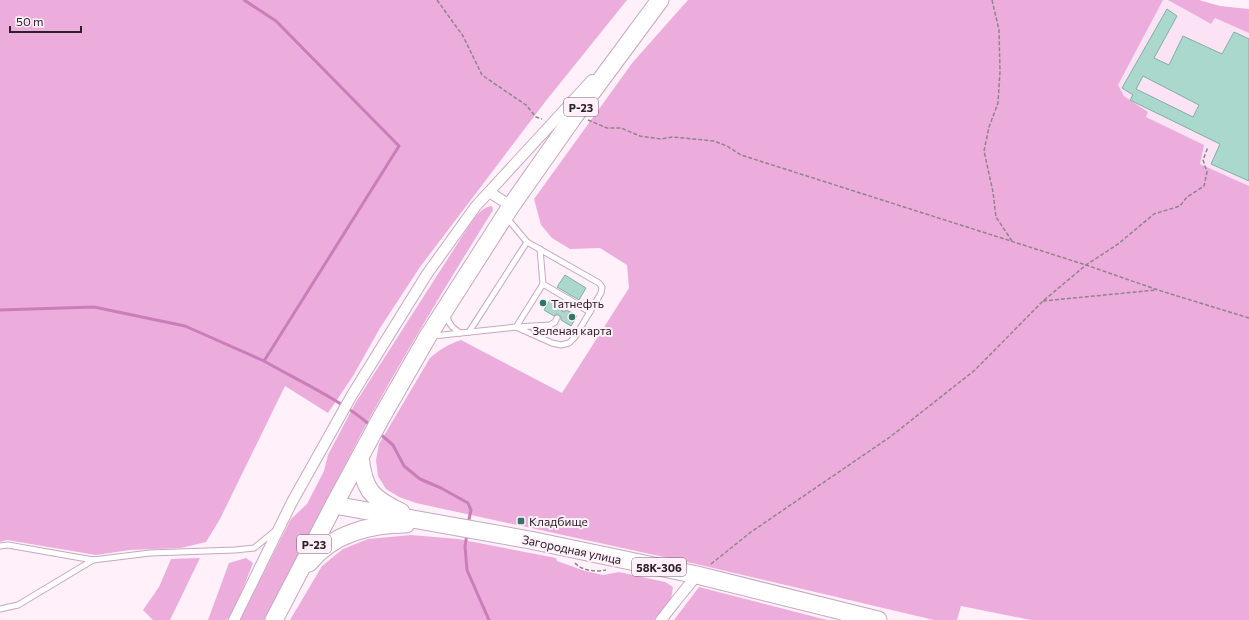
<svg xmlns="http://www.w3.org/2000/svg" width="1249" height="620" font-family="Commissioner,sans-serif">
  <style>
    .built { fill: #fbe2f4 }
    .green { fill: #edaddc }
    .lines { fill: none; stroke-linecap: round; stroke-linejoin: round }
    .stream { stroke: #c97eb7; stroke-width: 3 }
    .building { fill: #aad8cd; stroke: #82afa5; fill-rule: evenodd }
    .service-casing { stroke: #c8a7bf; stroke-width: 7 }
    .minor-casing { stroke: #c8a7bf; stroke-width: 12 }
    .trunk-casing { stroke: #c8a7bf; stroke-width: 19 }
    .path { stroke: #90838c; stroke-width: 1.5; stroke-dasharray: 4 2; stroke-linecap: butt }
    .service { stroke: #fff; stroke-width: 5 }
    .minor { stroke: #fff; stroke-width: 10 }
    .trunk { stroke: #fff; stroke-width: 17 }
    .poi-dot { fill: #317568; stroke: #fff0fa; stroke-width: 1.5 }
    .labels { text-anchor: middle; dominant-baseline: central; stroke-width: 4; stroke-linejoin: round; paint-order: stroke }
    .shield { fill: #fff0fa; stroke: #6b5e68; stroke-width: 1 }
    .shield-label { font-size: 11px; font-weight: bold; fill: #2c2029 }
    .poi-label { font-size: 12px; fill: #2c2029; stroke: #fff0fa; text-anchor: start }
    .street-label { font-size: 12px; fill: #2c2029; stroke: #fff0fa }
  </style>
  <rect width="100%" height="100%" fill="#fff0fa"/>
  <path class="built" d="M1163 0H1168L1210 24 1215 18 1249 33V186L1200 164 1203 145 1146 117 1148 112 1124 96 1118 85Z"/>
  <g class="green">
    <path d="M0 0H627L545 102 420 267 380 328 353 376 328 413 285 386 220 519 206 542 181 548 130 550 96 555 7 540 0 542Z"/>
    <path d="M688 0H1163L1118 85 1124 96 1148 112 1146 117 1204 145 1200 164 1249 186V620H1031L961 606 957 620H934L696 564 416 503 399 497 386 489 378 476 376 460 379 444 430 358C439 350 449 344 461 340L562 393 629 288 627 265 600 248 570 249 552 238 541 225 534 199 633 62Z"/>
    <path d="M1168 0H1199L1220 6 1249 9V33L1215 18 1211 24Z"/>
    <path d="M492 206 493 210C447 284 402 358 361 434 329 495 298 558 267 620H240L291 519 307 504 324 471 328 455 356 402 463 235C470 225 479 207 492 206Z"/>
    <path d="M411 535 458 539 556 558 557 561 585 571 603 575 619 572 665 582 673 587 671 599 654 620H290L322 566 343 549 368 539Z"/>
    <path d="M200 558 170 620H153L143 610 159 587 171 559Z"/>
    <path d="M246 558 253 563 232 616 226 620H208L229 563Z"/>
    <path d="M699 587 827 620H674Z"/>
  </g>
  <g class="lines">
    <g class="stream">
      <path d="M244 0 276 21 399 146 264 361C297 380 341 400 370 425"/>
      <path d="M0 310 94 307 185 326 264 361"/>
      <path d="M379 433 393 445 404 466 420 479 441 488 468 503 471 510 468 524"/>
      <path d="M467 534 465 546 467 570 489 620"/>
    </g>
  </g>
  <g class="building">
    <path d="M1167 9 1177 16 1154 58 1169 65 1183 36 1222 54 1234 32 1249 39V181L1211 164 1220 144 1130 100 1133 95 1122 88ZM1143 76 1199 105 1193 117 1136 89Z"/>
    <path d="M565 275 586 288 579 300 557 287Z"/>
    <path d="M550 300 561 306 560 308 562 311 564 312 567 310 577 316 571 326 561 320V317L559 315 556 314 554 316 544 310Z"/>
  </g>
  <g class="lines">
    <defs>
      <g id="service">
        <path d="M507 218 527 242 599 283 602 287 601 293 575 337 569 343 561 345 552 343 516 327"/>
        <path d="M543 284 590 312"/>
        <path d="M564 308 569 299"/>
        <path d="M447 315C448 324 453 328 460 333"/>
        <path d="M516 327 543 284 540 249"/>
        <path d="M469 332 527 242"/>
        <path d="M433 336 516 327 550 325 555 322 557 318"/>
        <path d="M0 546 8 545 93 560"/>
        <path d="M0 609 18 605 93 560 150 553 235 550 254 548 275 531"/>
      </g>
      <g id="minor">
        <path d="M489 192 511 206"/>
        <path d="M234 620 292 502 352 395 427 274 476 206 592 80"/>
        <path d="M661 620 675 602 697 575"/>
      </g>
      <g id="trunk">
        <path d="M360 457C364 490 371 498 401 512"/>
        <path d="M334 505 530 540 697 575 878 620"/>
        <path d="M309 563C332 534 370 524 406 524"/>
        <path d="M274 620 334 505 381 418 428 336 511 206 575 115 660 0"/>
      </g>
    </defs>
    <use href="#service" class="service-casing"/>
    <use href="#minor" class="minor-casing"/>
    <use href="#trunk" class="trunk-casing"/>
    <g class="path">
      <path d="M437 0 463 36 482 75 526 105 536 117 542 119"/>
      <path d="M992 0 999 30 1000 71 998 103 989 127 984 151 993 192 996 217 1012 241"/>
      <path d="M588 120 607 128H621L640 136 661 139 673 137 714 141 727 146 741 155 1086 265 1158 290 1249 318"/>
      <path d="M1043 301 1156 290"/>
      <path d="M575 563C582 571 596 572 606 570"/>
      <path d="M711 564 751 532 890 437 975 370 1043 301 1086 265 1118 244 1154 214 1180 206 1187 197 1204 186 1207 172 1203 160 1208 147"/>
    </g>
    <use href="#service" class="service"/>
    <use href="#minor" class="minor"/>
    <use href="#trunk" class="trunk"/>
  </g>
  <g class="poi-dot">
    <circle cx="543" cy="303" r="4"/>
    <circle cx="572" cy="317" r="4"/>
    <rect x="517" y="517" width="8" height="8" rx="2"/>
  </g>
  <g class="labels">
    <g class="shield">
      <rect x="564" y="98" width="34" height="18" rx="3"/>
      <rect x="297" y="535" width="34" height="18" rx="3"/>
      <rect x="632" y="558" width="54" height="18" rx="3"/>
    </g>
    <g class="shield-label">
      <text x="581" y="107">Р-23</text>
      <text x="314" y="544">Р-23</text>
      <text x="659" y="567">58К-306</text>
    </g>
    <g class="poi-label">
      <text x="551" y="303">Татнефть</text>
      <text x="572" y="330" text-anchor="middle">Зеленая карта</text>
      <text x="529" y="521">Кладбище</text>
    </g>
    <g class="street-label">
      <text transform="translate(572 549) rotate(12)">Загородная улица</text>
    </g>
  </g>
  <path d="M10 26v6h71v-6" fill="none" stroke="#2c2029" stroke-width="2"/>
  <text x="16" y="26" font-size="12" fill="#2c2029" stroke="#fff0fa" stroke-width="3" paint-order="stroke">50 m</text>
</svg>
